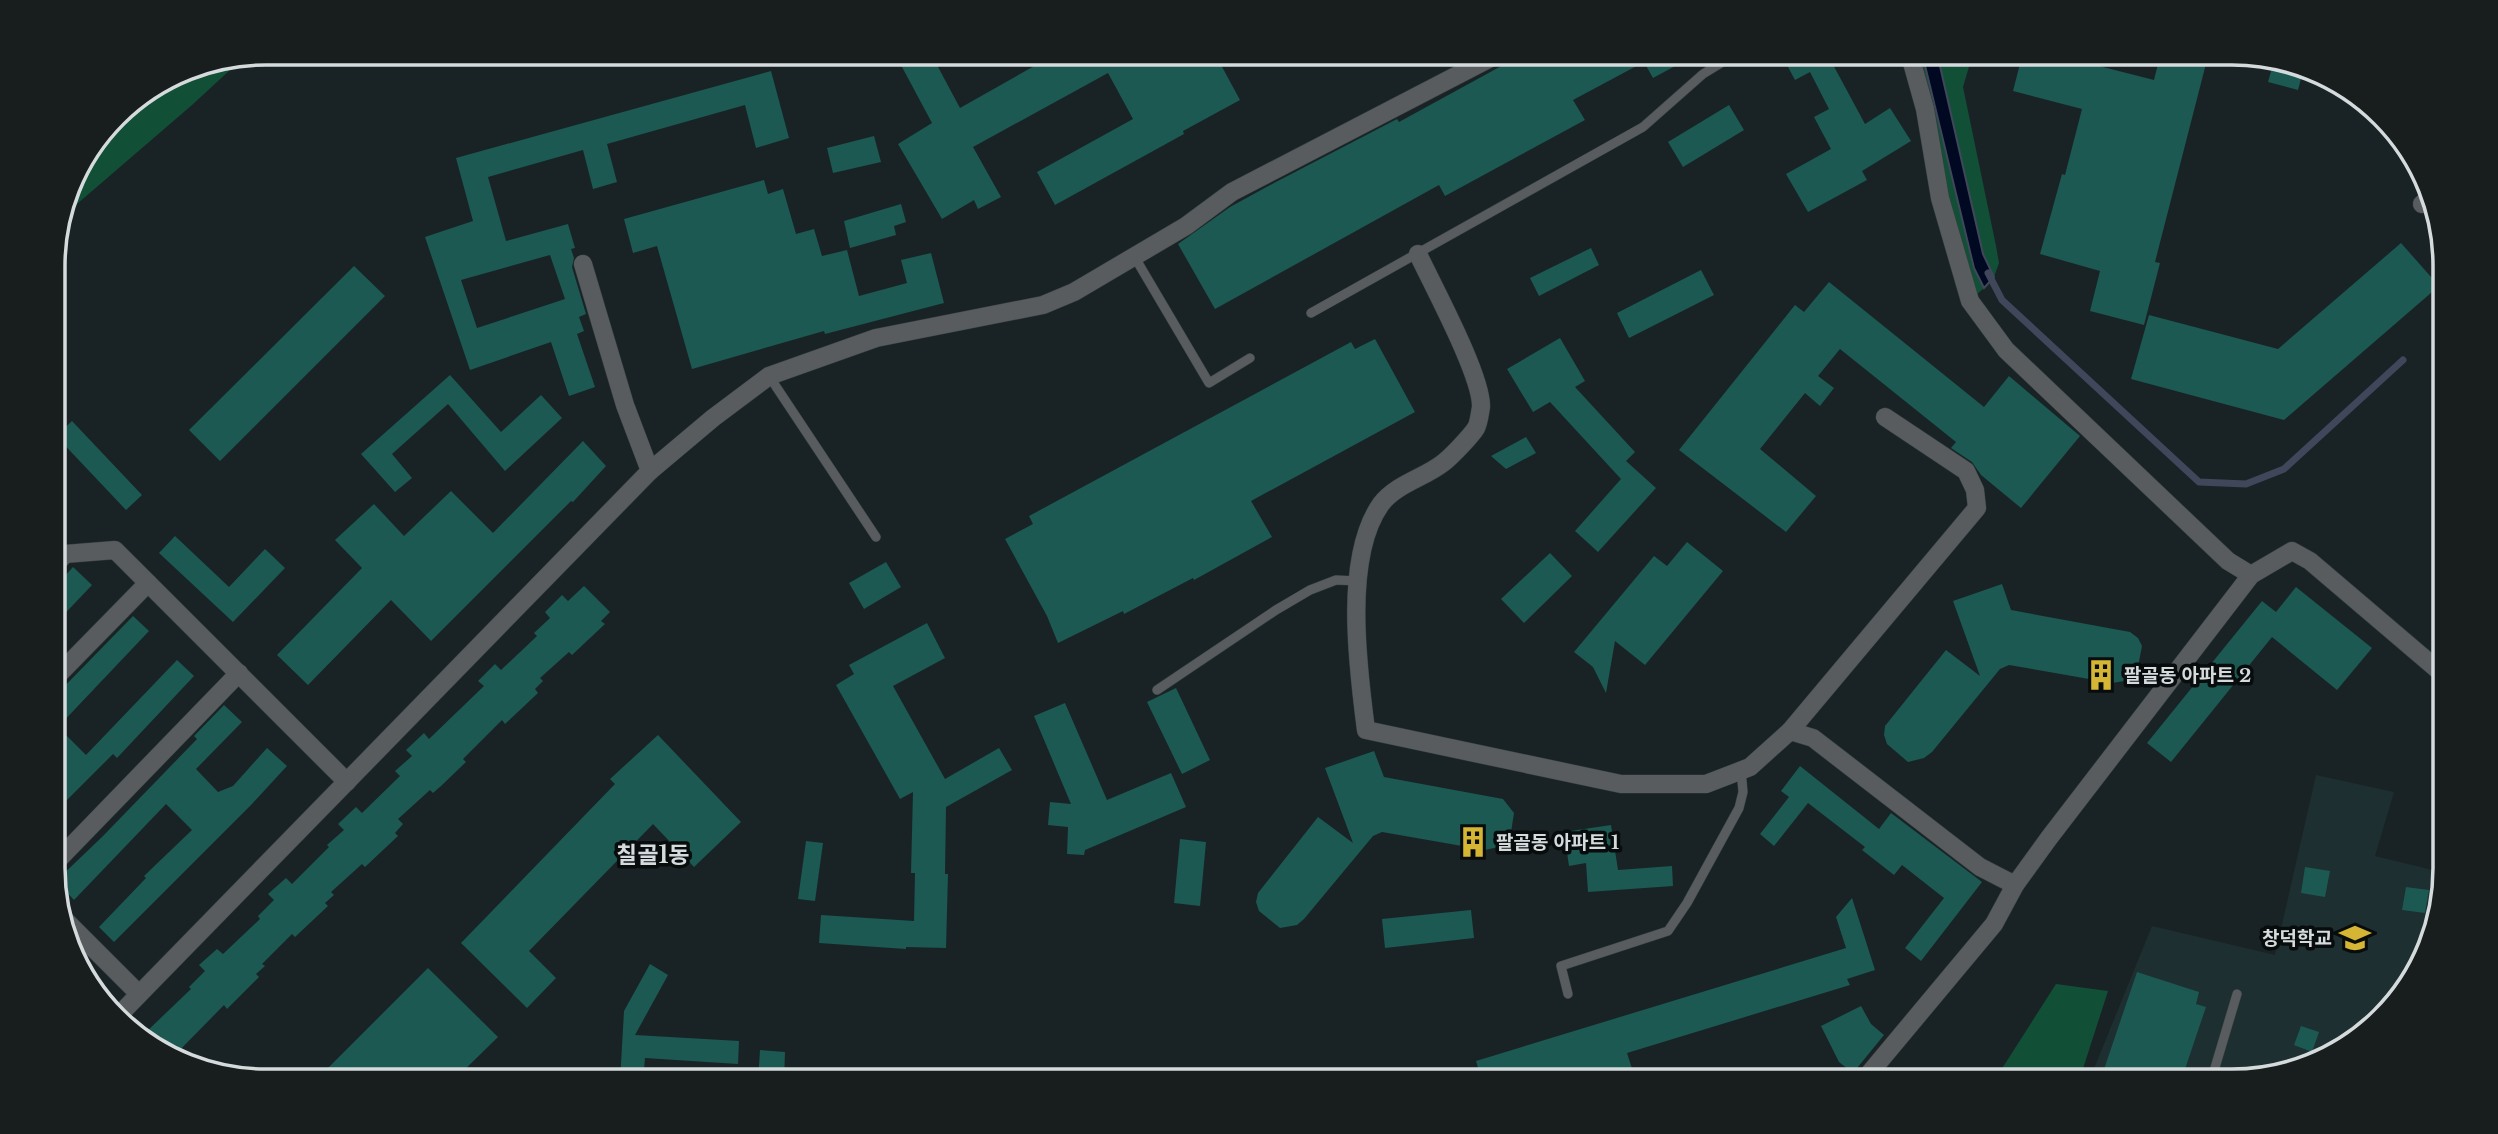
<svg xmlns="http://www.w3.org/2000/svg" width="2498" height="1134" font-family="'Libre Baskerville','Noto Sans KR',serif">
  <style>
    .built { fill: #1d2f30 }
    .green { fill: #115037 }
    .water { fill: #000822; stroke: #40475a; stroke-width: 2 }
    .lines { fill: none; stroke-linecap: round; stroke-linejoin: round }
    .stream { stroke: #40475a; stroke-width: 7 }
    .building { fill: #1b5952; fill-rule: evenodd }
    .lane-casing { stroke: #333d3f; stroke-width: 10 }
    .street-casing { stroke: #333d3f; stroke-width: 19 }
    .lane { stroke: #585c5e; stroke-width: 9 }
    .street { stroke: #585c5e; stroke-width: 18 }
    .labels { text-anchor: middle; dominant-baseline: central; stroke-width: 7; stroke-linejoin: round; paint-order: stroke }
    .poi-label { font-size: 19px; font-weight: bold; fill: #d5dbdc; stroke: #080c0c; text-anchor: start }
    .quarter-label { font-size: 23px; font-weight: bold; fill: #d5dbdc; stroke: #080c0c }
    .rim { fill: none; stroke: #d5dbdc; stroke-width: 3.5 }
  </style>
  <rect width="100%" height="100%" fill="#192325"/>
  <path class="built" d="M2316 775 2394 792 2375 856 2445 873 2429 950 2408 987 2399 985 2389 1010 2351 1045 2246 1081H2089L2152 926 2275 955Z"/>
  <g class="green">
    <path d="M1911 53H1922L1974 268 1984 288 1976 295 1966 276Z"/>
    <path d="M1937 53H1973L1963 87 1996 246 1999 263 1994 277 1983 254Z"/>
    <path d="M244 57 192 105 63 216 75 171 125 106 184 69Z"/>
    <path d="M2056 984 2108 991 2079 1081H1994Z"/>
  </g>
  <path class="water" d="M1922 53H1937L1983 254 1994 277 1984 288 1974 268Z"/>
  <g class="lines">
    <path class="stream" d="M1988 273 2002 300 2199 482 2246 484 2284 469 2403 360"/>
  </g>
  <g class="building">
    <path d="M894 52H930L960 108 1059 52H1214L1240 100 1183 131 1184 134 1055 205 1037 172 1133 119 1108 73 973 147 1001 197 978 209 974 200 942 219 898 144 932 123Z"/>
    <path d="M1527 52H1548L1554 65 1577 52H1701L1653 78 1644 62 1573 100 1585 120 1445 196 1439 185 1215 309 1178 244 1230 207 1274 183 1397 119 1399 122Z"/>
    <path d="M1780 52H1847L1831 61 1865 124 1890 108 1911 141 1862 171 1867 180 1808 212 1786 174 1831 149 1814 117 1829 109 1810 72 1795 80Z"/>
    <path d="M2023 52H2044L2154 80 2161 52H2209L2155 262 2160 263 2144 325 2090 311 2100 271 2040 254 2062 174 2065 175 2082 109 2013 91Z"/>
    <path d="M2274 61 2304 67 2298 90 2268 82Z"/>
    <path d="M771 71 789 138 756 148 745 105 607 144 617 182 593 189 583 150 488 177 506 241 568 224 575 248 571 249 574 258 572 267 586 314 579 317 584 331 577 334 595 387 569 396 551 342 470 370 425 237 473 221 456 158ZM550 255 565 299 477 328 461 280Z"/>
    <path d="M1729 105 1744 130 1683 167 1668 142Z"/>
    <path d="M874 136 881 162 833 173 827 148Z"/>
    <path d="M764 180 768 194 783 189 796 234 814 229 822 256 847 250 859 296 907 283 901 260 931 253 944 303 825 334 824 331 692 369 657 246 633 253 624 219Z"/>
    <path d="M901 204 906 222 894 226 896 235 850 248 844 221Z"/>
    <path d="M2401 243 2439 286 2284 420 2131 379 2149 315 2278 349Z"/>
    <path d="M1591 248 1599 265 1539 296 1530 278Z"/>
    <path d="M354 266 385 296 220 461 189 430Z"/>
    <path d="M1701 270 1714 295 1629 338 1617 313Z"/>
    <path d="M1829 282 1984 407 2009 376 2080 436 2021 508 1981 475 1972 462 1951 448 1956 442 1840 349 1818 376 1834 388 1820 406 1805 393 1760 449 1816 496 1786 532 1679 450 1795 305 1804 312Z"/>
    <path d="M1560 338 1585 381 1575 387 1635 452 1626 461 1656 488 1598 552 1575 531 1621 479 1550 402 1533 412 1507 369Z"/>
    <path d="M1375 339 1415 412 1251 501 1272 537 1194 580 1193 578 1124 614 1123 611 1058 643 1047 616 1005 539 1033 524 1029 516 1351 342 1355 349Z"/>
    <path d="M450 375 501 432 541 395 562 418 505 471 448 404 392 454 412 478 395 492 361 454Z"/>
    <path d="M72 421 142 495 126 510 56 436Z"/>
    <path d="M1526 437 1536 453 1506 469 1491 456Z"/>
    <path d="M583 441 606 466 573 502 571 501 431 641 391 600 308 685 277 655 362 568 335 540 374 504 404 536 451 491 493 533Z"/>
    <path d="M175 536 229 587 265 549 285 568 233 622 159 553Z"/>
    <path d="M1687 542 1723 571 1645 665 1615 641 1606 693 1593 667 1574 652 1654 556 1667 566Z"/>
    <path d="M1550 553 1572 576 1524 623 1501 599Z"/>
    <path d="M886 562 901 587 864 609 849 583Z"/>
    <path d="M73 567 92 585 54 625V588Z"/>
    <path d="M2002 584 2011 610 2130 632 2138 638 2142 646 2137 672 2131 680 2112 683 2009 665 2000 669 1932 752 1924 758 1908 762 1887 744 1884 735 1885 726 1946 650 1980 676 1953 601Z"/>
    <path d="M584 586 610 612 601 621 605 624 572 655 569 652 540 678 543 681 535 689 538 693 505 724 502 720 463 759 466 762 441 786 433 793 430 790 398 819 403 824 395 833 398 836 365 867 362 864 331 892 334 895 325 903 328 906 295 937 292 934 262 964 265 966 256 974 259 977 227 1009 224 1005 173 1057 144 1034 191 989 189 987 205 971 199 965 217 949 223 954 260 919 258 916 274 900 268 894 286 878 292 884 329 847 327 845 344 830 338 824 356 807 362 813 400 776 395 771 412 756 406 750 424 733 429 739 484 686 478 681 495 664 501 670 537 636 534 633 550 618 545 612 562 595 568 601Z"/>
    <path d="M2296 587 2372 648 2337 690 2272 637 2171 762 2147 743 2262 601 2276 612Z"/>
    <path d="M133 616 149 631 58 727 86 755 177 660 194 676 117 758 113 754 65 802 54 791V697Z"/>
    <path d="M927 623 945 658 893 686 945 779 999 748 1012 770 946 807 945 874H948L946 948 906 947V949L819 943 821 915 914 921 915 873H911L913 792 900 799 836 685 854 674 849 665Z"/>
    <path d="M1176 688 1210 760 1182 774 1147 702Z"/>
    <path d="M1065 703 1107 800 1171 773 1186 807 1085 850 1084 855 1067 854 1068 827 1048 825 1050 802 1071 804 1034 716Z"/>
    <path d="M224 705 242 722 196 769 218 792 233 786 267 748 287 766 251 805 114 942 99 927 146 878 144 876 192 830 166 804 74 900 56 881 102 837 197 739 194 736Z"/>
    <path d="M658 735 741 822 694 867 653 824 529 951 556 978 527 1008 461 943 615 784 610 779Z"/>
    <path d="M1374 751 1384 777 1503 799 1514 813 1510 839 1503 846 1485 850 1382 832 1373 836 1304 919 1297 925 1280 928 1259 911 1256 902 1258 893 1318 817 1353 843 1325 768Z"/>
    <path d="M1800 766 1879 829 1891 813 1982 882 1921 961 1905 948 1944 898 1902 865 1894 875 1862 850 1865 847 1808 803 1774 846 1760 834 1789 797 1781 791Z"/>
    <path d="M1611 825 1618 870 1672 866 1673 886 1588 892 1586 863 1569 866 1564 832Z"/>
    <path d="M1180 839 1206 842 1200 906 1174 903Z"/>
    <path d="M806 841 823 843 815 901 798 899Z"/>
    <path d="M2305 867 2330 871 2325 897 2301 893Z"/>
    <path d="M2406 887 2429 890 2425 913 2402 910Z"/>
    <path d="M1852 898 1875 970 1847 979 1850 985 1627 1053 1636 1081H1482L1476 1061 1846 948 1836 917Z"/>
    <path d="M1471 910 1474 938 1385 948 1382 919Z"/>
    <path d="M650 964 668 975 635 1035 739 1041 738 1064 645 1058 643 1081H620L624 1011Z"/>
    <path d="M428 968 498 1037 453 1081H315Z"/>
    <path d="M2137 972 2199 992 2196 1004 2206 1007 2181 1081H2100Z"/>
    <path d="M1861 1006 1871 1024 1884 1035 1853 1073 1839 1062 1821 1026Z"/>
    <path d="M2301 1026 2319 1032 2312 1052 2294 1045Z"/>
    <path d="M760 1050 785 1052 784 1081H758Z"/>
  </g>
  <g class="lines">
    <defs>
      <g id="lane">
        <path d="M1134 256 1209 383 1250 358"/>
        <path d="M1311 313 1643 127 1703 74 1739 52"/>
        <path d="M769 376 876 537"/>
        <path d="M1157 690 1276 610 1310 590 1336 580 1358 581"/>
        <path d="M1568 994 1561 966 1668 931 1687 903 1739 808 1743 792 1741 770"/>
        <path d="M2211 1081 2237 994"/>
      </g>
      <g id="street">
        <path d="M1909 52 1925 109 1940 198 1970 301 2006 350 2228 561 2251 575"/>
        <path d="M2422 204 2428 200"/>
        <path d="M1418 254C1433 286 1482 376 1481 407 1480 412 1479 423 1476 428 1471 436 1451 457 1443 463 1424 478 1396 484 1381 504 1343 557 1358 668 1366 730L1621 784H1706L1750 767 1790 731 1813 738 1980 867 2015 885"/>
        <path d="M650 471 713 418 769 376 876 338 1043 305 1074 292 1186 226 1232 192 1502 52"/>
        <path d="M54 566 65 554 115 550 347 782"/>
        <path d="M54 679 148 583"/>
        <path d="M1790 731 1977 508 1975 490 1966 471 1885 417"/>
        <path d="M54 864 239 673"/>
        <path d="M64 919 139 994"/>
        <path d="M119 1015 650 471 625 405 583 264"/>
        <path d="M1863 1081 1994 924 2015 885 2049 838 2251 575 2292 551 2310 561 2445 676"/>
      </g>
    </defs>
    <use href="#lane" class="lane-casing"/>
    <use href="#street" class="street-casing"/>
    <use href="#lane" class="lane"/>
    <use href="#street" class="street"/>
  </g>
  <defs>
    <symbol id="building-bare" viewBox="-9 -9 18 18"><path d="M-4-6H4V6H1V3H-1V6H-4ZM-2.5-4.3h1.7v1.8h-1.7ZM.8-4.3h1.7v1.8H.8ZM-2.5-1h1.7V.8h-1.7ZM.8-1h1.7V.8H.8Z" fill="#d5b534" stroke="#080c0c" stroke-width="2.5" paint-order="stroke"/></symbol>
    <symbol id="school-bare" viewBox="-9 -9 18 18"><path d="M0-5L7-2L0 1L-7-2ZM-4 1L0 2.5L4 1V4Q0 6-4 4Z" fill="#d5b534" stroke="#080c0c" stroke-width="2.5" paint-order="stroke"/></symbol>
  </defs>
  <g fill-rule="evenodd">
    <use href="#building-bare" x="2079" y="653" width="44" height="44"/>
    <use href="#building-bare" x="1451" y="820" width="44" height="44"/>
    <use href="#school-bare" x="2333" y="916" width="44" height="44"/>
  </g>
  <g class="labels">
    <g class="poi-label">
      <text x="2124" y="675">팔골동 아파트 2</text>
      <text x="1496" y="842">팔골동 아파트 1</text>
      <text x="2332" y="938" text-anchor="end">창덕학교</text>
    </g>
    <g class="quarter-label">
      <text x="653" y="855">칠골1동</text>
    </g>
  </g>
  <path d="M0 0H2498V1134H0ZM266 65H2232A201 201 0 0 1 2433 266V868A201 201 0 0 1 2232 1069H266A201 201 0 0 1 65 868V266A201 201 0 0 1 266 65Z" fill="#181d1d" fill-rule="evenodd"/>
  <path class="rim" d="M266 65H2232A201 201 0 0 1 2433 266V868A201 201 0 0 1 2232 1069H266A201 201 0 0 1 65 868V266A201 201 0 0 1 266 65Z"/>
</svg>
